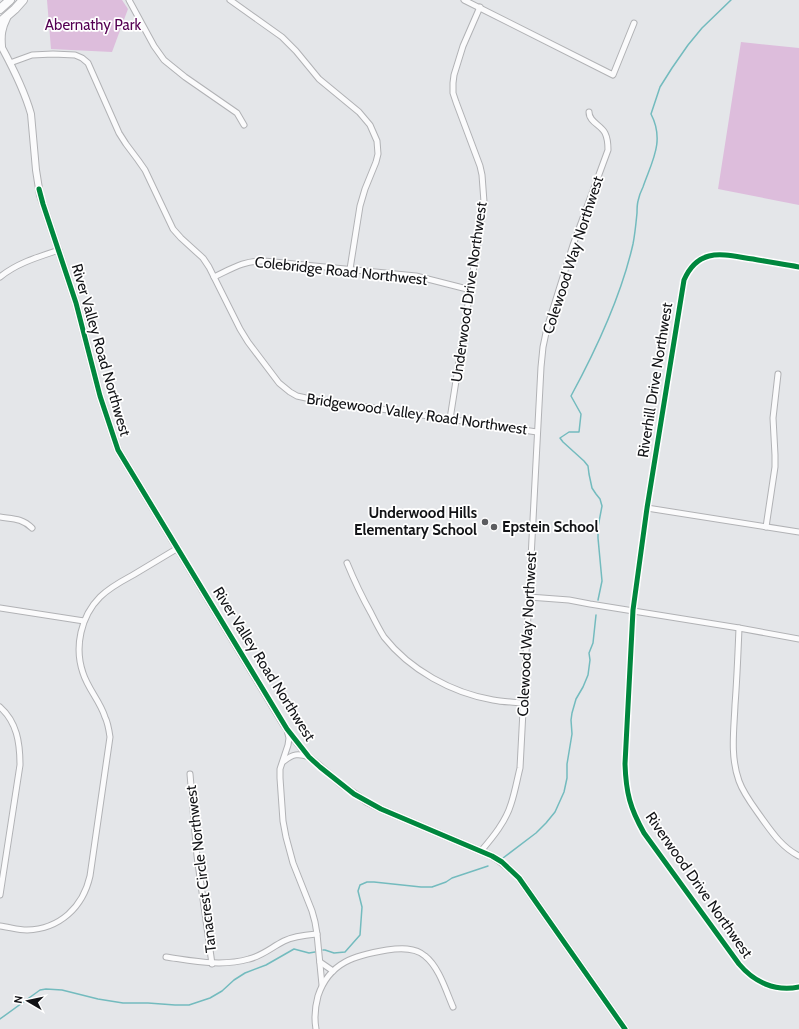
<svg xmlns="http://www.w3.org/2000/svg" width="799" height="1029" font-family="Cabin,sans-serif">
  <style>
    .green { fill: #ddbddc }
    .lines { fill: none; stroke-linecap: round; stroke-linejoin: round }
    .stream { stroke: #73bbbe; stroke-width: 1.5 }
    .minor-casing { stroke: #b1b2b5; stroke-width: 7 }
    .tertiary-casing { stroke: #b1b2b5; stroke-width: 8 }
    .primary-casing { stroke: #b1b2b5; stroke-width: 10 }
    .minor { stroke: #fbfbfc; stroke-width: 5 }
    .tertiary { stroke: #fbfbfc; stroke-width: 6 }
    .primary { stroke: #fbfbfc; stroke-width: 8 }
    .cycleway-casing { stroke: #fff; stroke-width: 8 }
    .cycleway { stroke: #00873e; stroke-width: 5 }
    .poi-dot { fill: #5c5d60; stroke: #fff; stroke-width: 1.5 }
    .labels { text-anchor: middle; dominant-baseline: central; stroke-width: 3.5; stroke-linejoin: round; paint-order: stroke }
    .park-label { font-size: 15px; fill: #550053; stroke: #fff }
    .street-label { font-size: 15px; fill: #121316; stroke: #fff }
    .poi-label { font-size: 15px; font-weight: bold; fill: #121316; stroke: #fff; text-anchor: end }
  </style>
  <rect width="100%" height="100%" fill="#e4e6e9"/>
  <g class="green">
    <path d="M47 0H122L128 9 112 52 51 49Z"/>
    <path d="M741 42 799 48V205L718 189Z"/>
  </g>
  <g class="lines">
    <g class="stream">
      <path d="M598 600 602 581 598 538V527L602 506 600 499 596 494 592 488 589 474 588 466 584 461 563 442 560 438 569 432H579L581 414 571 396C597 348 621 297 633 244 635 234 636 223 637 213 637 209 637 205 638 201 639 196 641 191 643 187 652 161 665 141 651 114L660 87 672 68 688 45 702 28 731 0"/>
      <path d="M503 858 536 833 546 823 555 812 564 792 567 778V764L572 734 571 720 572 713 576 699 583 687 588 675 590 660 589 653 593 643 596 615"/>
      <path d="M323 950H325L334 953 345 952 360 935 362 907 358 891 360 885 367 882H374L421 887H432L446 882 452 878 488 866"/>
      <path d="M0 1019 40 990 46 989 62 990 98 999 123 1003H148L175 1005H189L210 998 222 991 234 980 245 973 266 965 294 949 309 953 315 952"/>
    </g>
    <defs>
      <g id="minor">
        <path d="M129 0 154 46 164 60 185 77 237 113 244 125"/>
        <path d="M230 0 282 37 296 51 319 79 359 112 370 125 377 141 378 154 376 162 365 189 360 206 350 269"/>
        <path d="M464 0 613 75 634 23"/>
        <path d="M10 63 32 55 53 54 75 55 82 58 88 63 119 133 126 144 138 160 145 170 173 229 181 238 203 258 209 267 240 329 248 342 279 383 290 392 297 396 306 398 537 432"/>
        <path d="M799 267C784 264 768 262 753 259 724 255 699 246 684 280L647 508 633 610 625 764C626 793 630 808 644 833L739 964C754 982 775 992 799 987"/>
        <path d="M0 277C17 263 38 257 59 250"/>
        <path d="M214 277C231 269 245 260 264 261L416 276 471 290"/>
        <path d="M450 419 484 202 482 175 480 166 456 102 453 93V83L454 75 463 46 480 7"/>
        <path d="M647 508 799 532"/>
        <path d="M0 517C13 519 22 518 32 528"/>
        <path d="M766 527 775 467V455L773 418 778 374"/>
        <path d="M347 563C354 580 362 597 371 613 375 621 379 629 384 637 410 670 452 693 493 700 503 702 513 702 523 703"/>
        <path d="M529 597 569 600 590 604 739 628 799 639"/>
        <path d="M0 608 84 621"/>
        <path d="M739 628C738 653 737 679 735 705 734 730 730 756 739 781 744 795 754 807 763 820 773 834 783 848 799 856"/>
        <path d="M0 707C17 722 20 743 20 765L0 895"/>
        <path d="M287 730 289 738 288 745 280 769V778L283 821 286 837 293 863 312 911 315 922 317 934 322 985"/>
        <path d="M284 761C293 754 298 753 309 757"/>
        <path d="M190 774 197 856 212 964"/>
        <path d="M481 851C493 837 506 821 511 804 515 792 517 780 520 768L541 367 543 347 547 328 573 245 608 150C608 144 608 139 605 133 601 125 589 122 589 112"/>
        <path d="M0 926C9 927 18 930 27 930 60 929 83 907 90 876L110 737C109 730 108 723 105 717 100 701 88 689 83 673 74 647 81 616 100 597 110 587 122 581 133 575 148 566 163 557 178 548"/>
        <path d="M166 957C194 961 221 967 249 959 262 956 272 947 284 941 294 936 306 935 317 934"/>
        <path d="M320 962 333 971"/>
        <path d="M316 1029C314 1018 315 1007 318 996 329 962 356 955 387 950 400 948 415 947 425 956 439 967 446 991 453 1007"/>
      </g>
      <path id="tertiary" d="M0 44C12 66 24 89 31 114L36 170 40 195 76 303 100 396 118 450 284 725 295 740 309 757 342 785 367 802 381 809 492 856C502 862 510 869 519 878L625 1029"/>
      <g id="primary">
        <path d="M0 9 10 0"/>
        <path d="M0 22 15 9 23 0"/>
        <path d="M1 46C0 35 1 28 6 18"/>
      </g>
    </defs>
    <use href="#minor" class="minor-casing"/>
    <use href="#tertiary" class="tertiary-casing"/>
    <use href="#primary" class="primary-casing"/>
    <use href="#minor" class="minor"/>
    <use href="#tertiary" class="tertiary"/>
    <use href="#primary" class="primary"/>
    <defs>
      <g id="cycleway">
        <path d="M39 189 43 204 76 303 100 396 118 450 287 729 309 757 320 767 354 794 381 809 492 856 502 862 519 878 625 1029"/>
        <path d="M799 267C784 264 768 262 753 259 724 255 699 246 684 280L647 508 633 610 625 764C626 793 630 808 644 833L739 964C754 982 775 992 799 987"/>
      </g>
    </defs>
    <use href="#cycleway" class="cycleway-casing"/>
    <use href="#cycleway" class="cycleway"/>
  </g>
  <g class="poi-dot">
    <circle cx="485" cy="522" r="4"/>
    <circle cx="494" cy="527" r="4"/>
  </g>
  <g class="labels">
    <g class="park-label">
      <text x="93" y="25">Abernathy Park</text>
    </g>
    <g class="street-label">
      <text transform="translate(573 255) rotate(-72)">Colewood Way Northwest</text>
      <text transform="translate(341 271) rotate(6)">Colebridge Road Northwest</text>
      <text transform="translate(469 292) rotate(-82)">Underwood Drive Northwest</text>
      <text transform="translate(101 350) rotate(74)">River Valley Road Northwest</text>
      <text transform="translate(655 380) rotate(-81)">Riverhill Drive Northwest</text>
      <text transform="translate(417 414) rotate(8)">Bridgewood Valley Road Northwest</text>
      <text transform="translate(527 634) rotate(-87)">Colewood Way Northwest</text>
      <text transform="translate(264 664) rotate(58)">River Valley Road Northwest</text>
      <text transform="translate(201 869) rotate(-97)">Tanacrest Circle Northwest</text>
      <text transform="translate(699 885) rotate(55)">Riverwood Drive Northwest</text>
    </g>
    <g class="poi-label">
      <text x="477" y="513">Underwood Hills<tspan x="477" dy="17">Elementary School</tspan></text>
      <text x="502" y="527" text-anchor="start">Epstein School</text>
    </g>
  </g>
  <g transform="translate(28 1001) rotate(279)" stroke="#ffffff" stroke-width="3" paint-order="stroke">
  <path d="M0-3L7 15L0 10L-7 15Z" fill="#121316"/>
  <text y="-6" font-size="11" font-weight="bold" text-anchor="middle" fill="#121316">N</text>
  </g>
</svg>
